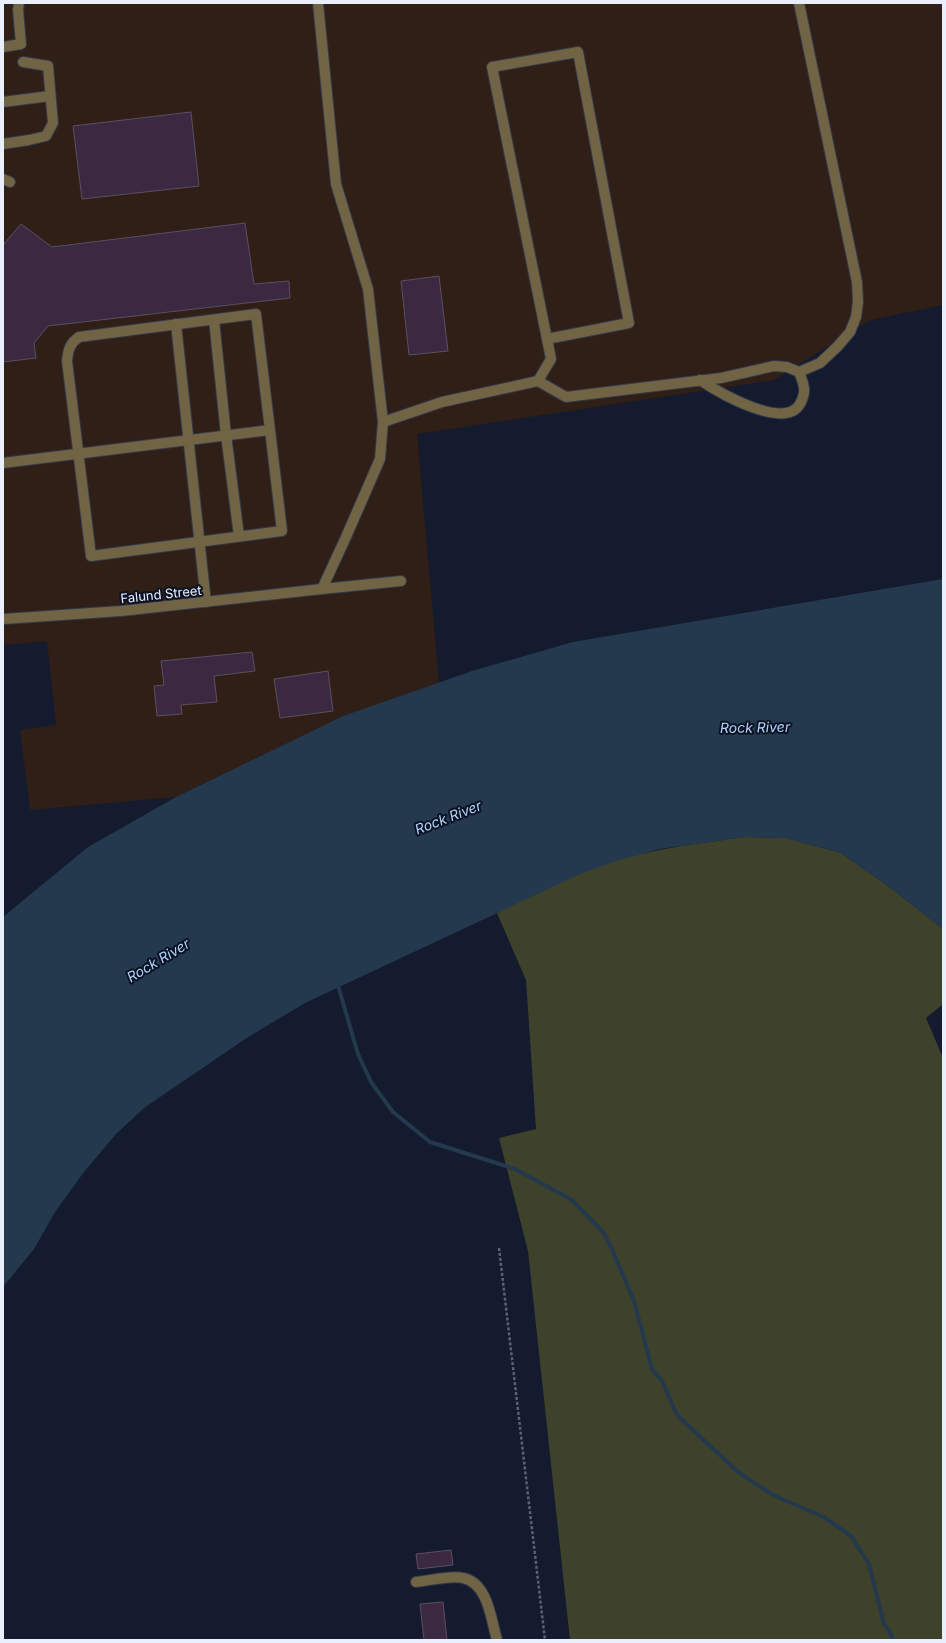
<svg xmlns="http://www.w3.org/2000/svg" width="946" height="1643" font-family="Inter,sans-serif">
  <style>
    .industrial { fill: #2f1f16 }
    .green { fill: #3e422b }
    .water { fill: #24394e }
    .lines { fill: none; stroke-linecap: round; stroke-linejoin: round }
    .stream { stroke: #24394e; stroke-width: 4 }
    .building { fill: #3a2940; stroke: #5d4e63 }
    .minor-casing { stroke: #32394b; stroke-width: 12 }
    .path { stroke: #5b6273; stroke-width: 2.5; stroke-dasharray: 3 2; stroke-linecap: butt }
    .minor { stroke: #706445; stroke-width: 10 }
    .labels { text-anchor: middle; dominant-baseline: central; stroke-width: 4; stroke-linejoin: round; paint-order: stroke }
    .street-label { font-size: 13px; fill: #e9effd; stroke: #0b1224 }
    .water-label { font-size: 14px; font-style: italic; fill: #b3d4f8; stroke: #0b1224 }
  </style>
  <rect width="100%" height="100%" fill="#141b2e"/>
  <path class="industrial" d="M3 3H943V305L870 320 774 380 417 434 439 683 343 716 176 797 30 810 20 730 56 725 47 641 3 645Z"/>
  <path class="green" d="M745 837 786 838 841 853 892 889 943 929V1004L926 1018 943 1058V1640H570L528 1251 499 1138 536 1129 526 980 497 913C536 894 575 873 617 860 659 848 702 843 745 837Z"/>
  <path class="water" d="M943 579V929L892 889 841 853 786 838 745 837 660 849 616 861 578 875 305 1003 248 1037 144 1108 116 1134 84 1172 55 1212 34 1249 3 1287V917L88 847 176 797 343 716 472 671 573 642Z"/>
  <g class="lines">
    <path class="stream" d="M337 982 358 1054 371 1082 393 1112 430 1142 515 1169 572 1200 603 1232 611 1247 634 1301 652 1369 662 1381 677 1415 738 1472 773 1495 824 1517 851 1536 869 1564 884 1624 889 1630 893 1640"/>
  </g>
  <g class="building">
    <path d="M191 112 199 186 82 199 73 126Z"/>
    <path d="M245 223 254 284 289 281 290 298 48 326 34 343 36 358 3 362V245L21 224 52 247Z"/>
    <path d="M439 276 448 351 409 355 401 281Z"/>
    <path d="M252 652 255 671 214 676 217 702 181 705 182 714 157 716 154 686 164 685 161 661Z"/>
    <path d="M328 671 333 711 280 718 274 679Z"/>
    <path d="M451 1550 453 1565 418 1569 416 1554Z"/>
    <path d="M443 1602 447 1640H424L420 1604Z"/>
  </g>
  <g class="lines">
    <defs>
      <g id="minor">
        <path d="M318 3 336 184 368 289 383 422 380 459 346 537 322 589"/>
        <path d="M3 47 21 44 18 10 19 3"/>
        <path d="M3 102 50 96"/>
        <path d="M3 144 29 140 46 136 53 123 48 66 23 62"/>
        <path d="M3 179 10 182"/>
        <path d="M214 320 226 435 239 536"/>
        <path d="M176 324 206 602"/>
        <path d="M700 380C718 392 784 431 800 404 802 400 805 394 804 389 804 384 801 377 799 372"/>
        <path d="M538 381 551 359 547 339 492 67 578 52 629 323 547 339"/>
        <path d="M383 422 442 402 538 381 566 397 721 378 774 366 787 367 799 372 820 363 838 346 850 332 856 317 858 302 857 282 799 3"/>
        <path d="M3 463 270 430 256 314 79 337C70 343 68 350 67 361L91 556 282 531 270 430"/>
        <path d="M3 619 121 611 322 589 401 581"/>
        <path d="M416 1582C429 1581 450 1575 463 1578 488 1583 491 1619 497 1640"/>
      </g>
    </defs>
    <use href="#minor" class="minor-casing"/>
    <path class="path" d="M499 1248 545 1640"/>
    <use href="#minor" class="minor"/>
  </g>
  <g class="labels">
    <g class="street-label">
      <text transform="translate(161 594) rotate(-6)">Falund Street</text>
    </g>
    <g class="water-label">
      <text transform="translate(755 727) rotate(-1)">Rock River</text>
      <text transform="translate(448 817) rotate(-21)">Rock River</text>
      <text transform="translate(158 960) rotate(-31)">Rock River</text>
    </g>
  </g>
  <rect width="946" height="1643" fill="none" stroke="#e9effd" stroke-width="8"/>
</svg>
